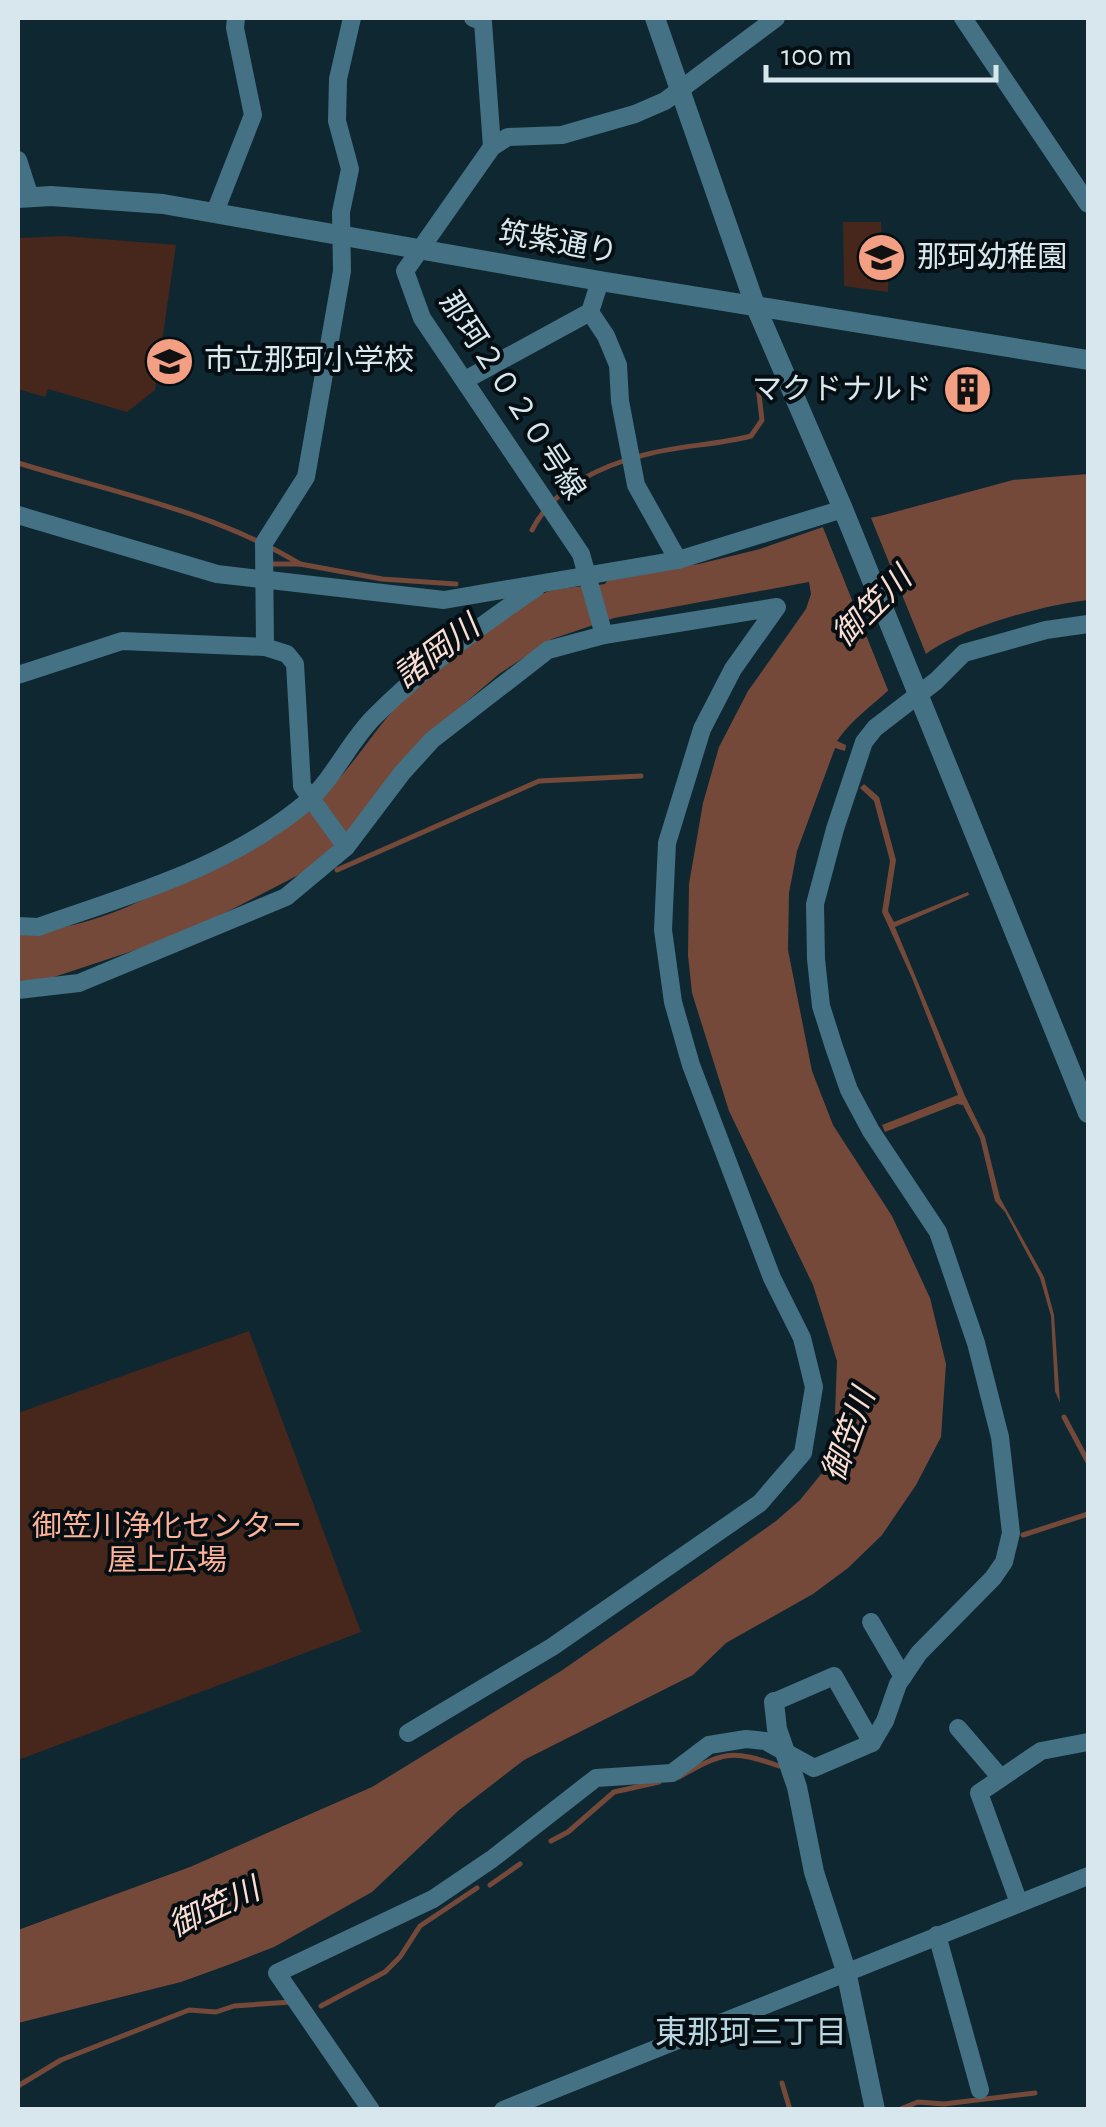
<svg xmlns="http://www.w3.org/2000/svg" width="1106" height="2127" font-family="'Alegreya Sans','Noto Sans JP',sans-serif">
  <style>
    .green { fill: #47271c }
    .water { fill: #754939 }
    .pier { fill: #0e2731 }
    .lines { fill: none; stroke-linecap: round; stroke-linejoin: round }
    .stream { stroke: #754939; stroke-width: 5 }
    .minor { stroke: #447183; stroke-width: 18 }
    .tertiary { stroke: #447183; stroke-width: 20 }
    .labels { text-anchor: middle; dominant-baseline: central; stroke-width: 8; stroke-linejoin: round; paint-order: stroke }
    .street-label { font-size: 30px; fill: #d8e7ed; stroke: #050f13 }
    .poi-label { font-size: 30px; fill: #d8e7ed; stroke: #050f13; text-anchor: start }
    .park-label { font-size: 30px; fill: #fdb197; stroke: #050f13 }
    .water-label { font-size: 32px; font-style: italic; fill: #fcddd2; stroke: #050f13 }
    .neighbourhood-label { font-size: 32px; fill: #b8d5e2; stroke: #050f13 }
  </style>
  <rect width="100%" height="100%" fill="#0e2731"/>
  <g class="green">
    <path d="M843 222H881L882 240 889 245 888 292 844 286Z"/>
    <path d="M64 236 176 245 155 390 127 412 48 389 45 397 18 389V238Z"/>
    <path d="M249 1331 361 1632 18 1760V1413Z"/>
  </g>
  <g class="water">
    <path d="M1088 474V600C1044 605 962 627 926 654 914 663 904 677 892 687 872 706 853 718 837 741L846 745 845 751 835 748 797 851 789 893 788 950 812 1071 833 1125 892 1216 930 1298 946 1364 941 1437 916 1485 882 1535 848 1568 813 1594 726 1643 693 1675 524 1760 458 1811 372 1892 274 1947 228 1965 181 1982 18 2023V1930L190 1867 372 1787 561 1671 704 1572 776 1521 800 1500 822 1473 834 1439 837 1361 813 1285 729 1111 692 993 688 955 689 884 703 803 719 747 748 691 806 609 811 594 809 582 614 618 552 639 499 674 424 738 356 830 314 867 184 934 51 978 18 981V932C108 931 188 877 262 831 282 819 309 807 327 791 354 765 374 730 400 703 436 666 492 617 539 595 561 585 583 588 605 584L610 577 699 564 760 549 823 527 880 516 1013 480Z"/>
    <path d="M864 784 879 797 896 860 888 911 894 922 968 892 969 895 895 927 965 1096 985 1137 1000 1198 1044 1277 1054 1315 1060 1403 1055 1391 1051 1316 1040 1278 1005 1212 995 1201 980 1138 963 1105 957 1104 885 1132 882 1125 958 1095 912 978 882 912 890 861 874 801 860 788Z"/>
  </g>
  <path class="pier" d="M869 513 928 659 890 695 822 525Z"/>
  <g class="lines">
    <g class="stream">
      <path d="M637 457C675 445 713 446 751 436L762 420 757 378"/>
      <path d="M18 463C112 492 215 512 300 564"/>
      <path d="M532 530C551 493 587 473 626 460"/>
      <path d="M269 564H300L382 579 456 584"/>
      <path d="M337 870 539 781 641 776"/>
      <path d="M1064 1417 1088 1462"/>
      <path d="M1023 1535 1088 1514"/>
      <path d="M679 1777C724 1752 730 1749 779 1766"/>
      <path d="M551 1841 568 1832 614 1792 659 1782"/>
      <path d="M490 1885 520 1864"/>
      <path d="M321 2006 385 1972 400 1957 420 1926 477 1888"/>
      <path d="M782 2083 790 2110"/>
      <path d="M18 2086 61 2060 189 2010 216 2012 234 2006 291 2002"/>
      <path d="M898 2110 918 2102 944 2104 1035 2093"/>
    </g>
    <g class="minor">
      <path d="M473 18 483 22 492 147"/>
      <path d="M963 18 1088 204"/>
      <path d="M18 160 30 197"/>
      <path d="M215 212 253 115 235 28 236 18"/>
      <path d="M590 312 606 336 618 365 620 401 636 485 678 560"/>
      <path d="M467 379 590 312 600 281"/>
      <path d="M18 515 217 574 444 600 678 560 843 509"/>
      <path d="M18 675 122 641 265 647"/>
      <path d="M346 847 302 786 295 664 287 654 265 647 264 543 306 477 342 271 341 212 350 169 337 121 338 79 352 18"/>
      <path d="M18 926 38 927C132 894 230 867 308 801 334 778 349 742 374 717 423 668 479 626 536 588"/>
      <path d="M18 990 79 983 286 897 346 847 402 773 432 740 548 650 604 635"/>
      <path d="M871 1622 903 1677"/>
      <path d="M774 1702 834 1676 872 1743"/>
      <path d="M958 1728 1001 1778"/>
      <path d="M408 1733 552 1647 760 1503 803 1453 814 1387 802 1338 772 1278 691 1065 673 1002 663 930 667 843 702 729 733 669 777 607 604 635 581 554 422 318 405 271 492 147 508 137 562 135 635 114 665 101 776 18"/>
      <path d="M1019 1903 979 1793 1041 1751 1088 1742"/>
      <path d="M937 1935 980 2090"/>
      <path d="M371 2110 277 1973 433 1899 492 1859 596 1778 672 1773 709 1745 746 1739 765 1741 814 1768 872 1743 885 1721 898 1684 919 1653 993 1578 1004 1562 1011 1533 1000 1437 976 1343 938 1232 871 1131 849 1090 834 1047 821 1006 816 959 815 904 835 829 864 742 875 728 936 681 964 653 1046 630 1088 624"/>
      <path d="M503 2110 1088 1876"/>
    </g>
    <g class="tertiary">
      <path d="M655 18 755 305 843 509 1088 1113"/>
      <path d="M18 198 51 196 163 204 600 281 1088 360"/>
      <path d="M774 1702 777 1729 797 1787 814 1872 846 1971 875 2110"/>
    </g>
  </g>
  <defs>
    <symbol id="school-disc" viewBox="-11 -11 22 22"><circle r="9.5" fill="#f39f83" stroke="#050f13"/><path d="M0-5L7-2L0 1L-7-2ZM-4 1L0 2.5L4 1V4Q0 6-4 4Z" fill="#111"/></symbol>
    <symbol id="building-disc" viewBox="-11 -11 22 22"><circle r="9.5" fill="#f39f83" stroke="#050f13"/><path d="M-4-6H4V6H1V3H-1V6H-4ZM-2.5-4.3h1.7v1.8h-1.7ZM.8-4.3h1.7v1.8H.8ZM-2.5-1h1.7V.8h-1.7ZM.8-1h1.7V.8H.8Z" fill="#111"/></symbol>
  </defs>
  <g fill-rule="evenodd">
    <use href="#school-disc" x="854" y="230" width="55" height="55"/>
    <use href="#school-disc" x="142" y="334" width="55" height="55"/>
    <use href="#building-disc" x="940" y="362" width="55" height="55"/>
  </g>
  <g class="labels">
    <g class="street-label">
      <text transform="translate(558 243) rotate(10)">筑紫通り</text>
      <text transform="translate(512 396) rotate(57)">那珂２０２０号線</text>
    </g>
    <g class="poi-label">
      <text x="917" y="258">那珂幼稚園</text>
      <text x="204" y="361">市立那珂小学校</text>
      <text x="932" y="390" text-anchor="end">マクドナルド</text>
    </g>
    <g class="park-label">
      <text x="167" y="1527">御笠川浄化センター<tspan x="167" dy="34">屋上広場</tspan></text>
    </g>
    <g class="water-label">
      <text transform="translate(872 607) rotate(-45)">御笠川</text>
      <text transform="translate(437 652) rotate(-37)">諸岡川</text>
      <text transform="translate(849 1435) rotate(-70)">御笠川</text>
      <text transform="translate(214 1908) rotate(-25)">御笠川</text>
    </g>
    <g class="neighbourhood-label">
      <text x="751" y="2033">東那珂三丁目</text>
    </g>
  </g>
  <rect width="1106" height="2127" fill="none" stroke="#d8e7ed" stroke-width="40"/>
  <path d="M766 65v15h230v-15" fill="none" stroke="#d8e7ed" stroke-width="5"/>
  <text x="781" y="65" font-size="30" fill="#d8e7ed" stroke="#050f13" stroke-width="8" paint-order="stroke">100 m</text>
</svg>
